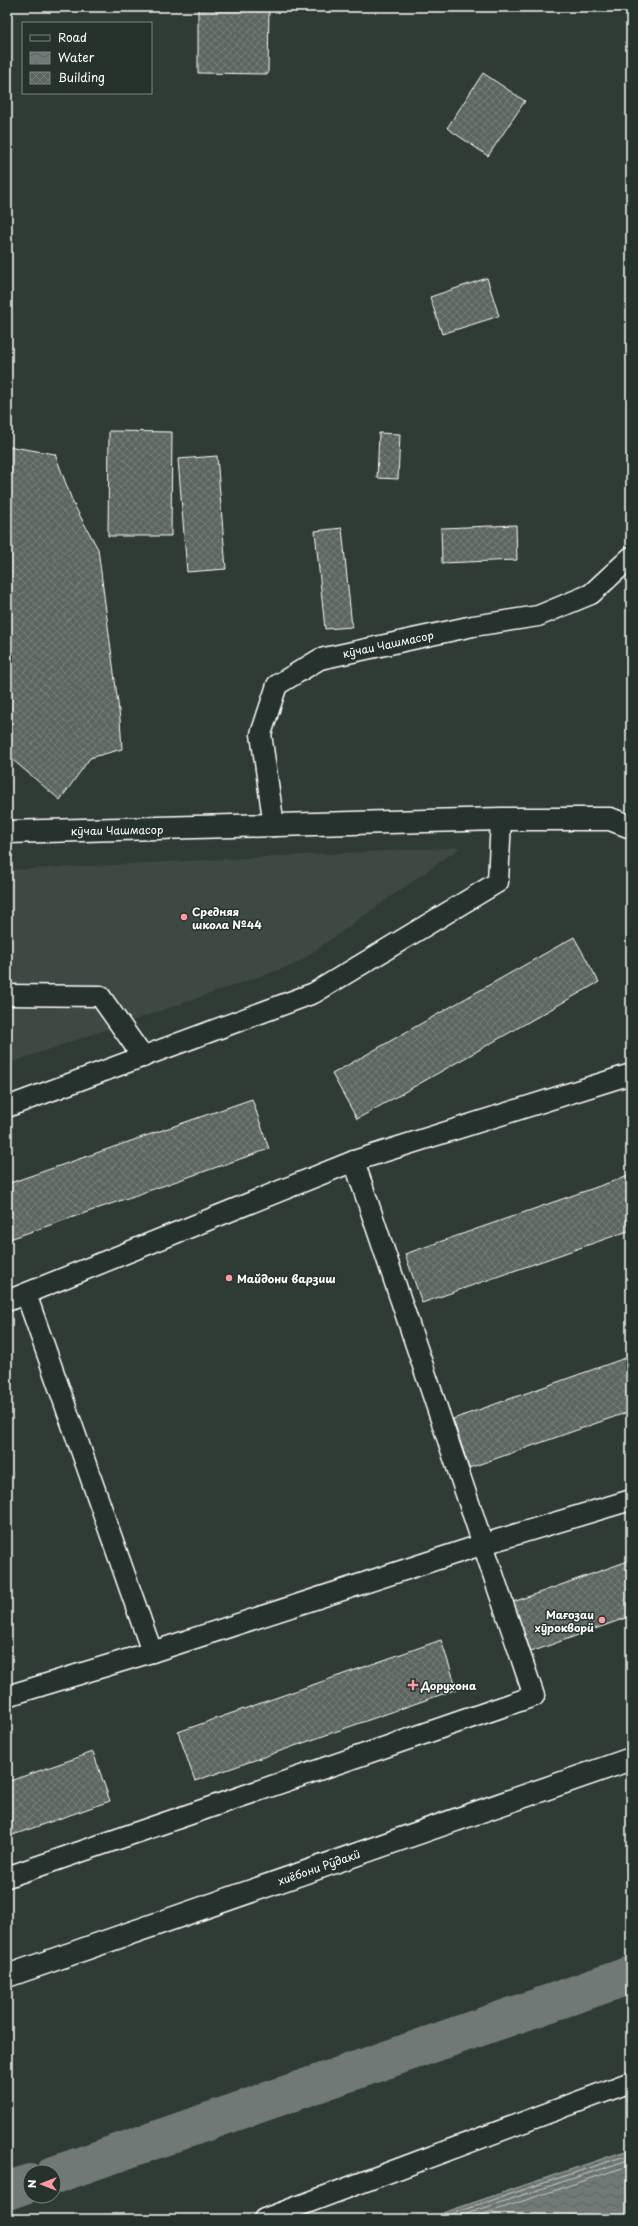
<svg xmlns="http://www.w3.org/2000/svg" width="638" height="2226" font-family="'Playpen Sans',sans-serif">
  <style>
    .built { fill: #3c4842 }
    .water { fill: url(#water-waves); stroke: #a9afac }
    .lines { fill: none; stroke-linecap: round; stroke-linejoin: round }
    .shore { stroke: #c6c9c8; stroke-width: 1 }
    .canal { stroke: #707975; stroke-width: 38 }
    .building { fill: url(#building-cross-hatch); stroke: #fff }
    .lane-casing { stroke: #fff; stroke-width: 23 }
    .street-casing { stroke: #fff; stroke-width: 25 }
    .highway-casing { stroke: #fff; stroke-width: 25 }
    .lane { stroke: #26332d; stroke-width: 20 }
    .street { stroke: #26332d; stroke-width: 22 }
    .highway { stroke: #26332d; stroke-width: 22 }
    .poi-dot { fill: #ff9aa2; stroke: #26332d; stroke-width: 1.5 }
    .labels { text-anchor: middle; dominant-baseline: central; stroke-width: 3; stroke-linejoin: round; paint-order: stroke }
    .street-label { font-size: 11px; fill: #fff; stroke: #26332d }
    .poi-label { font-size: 11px; font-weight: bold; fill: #fff; stroke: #26332d; text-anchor: start }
  </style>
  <defs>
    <pattern id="water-waves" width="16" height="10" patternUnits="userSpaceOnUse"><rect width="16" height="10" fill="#707975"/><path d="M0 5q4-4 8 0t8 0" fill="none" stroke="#5e6260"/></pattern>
    <pattern id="building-cross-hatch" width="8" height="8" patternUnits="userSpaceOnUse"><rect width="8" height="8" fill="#5b6661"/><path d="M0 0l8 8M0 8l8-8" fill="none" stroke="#747d79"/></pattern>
  </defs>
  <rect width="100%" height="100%" fill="#2f3b35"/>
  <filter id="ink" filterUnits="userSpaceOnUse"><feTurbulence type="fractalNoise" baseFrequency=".025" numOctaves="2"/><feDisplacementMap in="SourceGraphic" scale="8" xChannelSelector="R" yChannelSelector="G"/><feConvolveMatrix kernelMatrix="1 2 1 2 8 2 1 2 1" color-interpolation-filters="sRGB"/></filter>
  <g filter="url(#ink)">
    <path class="built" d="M461 847 296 964 7 1064V870Z"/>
    <path class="water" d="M631 2149V2219H425Z"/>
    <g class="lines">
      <g class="shore">
        <path d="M436 2219 631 2154"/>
        <path d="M451 2219 631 2159"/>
        <path d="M469 2219 631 2165"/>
      </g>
      <g class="canal">
        <path d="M54 2175 631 1975"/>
        <path d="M7 2191 30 2183"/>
      </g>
    </g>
    <g class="building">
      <path d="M198 7H269L268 74 198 73Z"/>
      <path d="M483 73 525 101 488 156 447 128Z"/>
      <path d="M487 278 499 316 442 334 430 297Z"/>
      <path d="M109 431 172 432 171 536H108Z"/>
      <path d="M379 433 400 434 398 479 377 478Z"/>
      <path d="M7 446 55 454 73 503 98 549 120 719 122 749 90 758 60 800 7 755Z"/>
      <path d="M217 456 226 569 187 572 178 459Z"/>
      <path d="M516 525 517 560 442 563 441 528Z"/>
      <path d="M342 528 352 627 325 629 315 531Z"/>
      <path d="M574 937 599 982 357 1119 332 1074Z"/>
      <path d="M252 1099 269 1149 7 1240V1184Z"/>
      <path d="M631 1175V1230L422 1303 405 1254Z"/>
      <path d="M631 1356V1411L469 1468 453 1419Z"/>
      <path d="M631 1560V1616L531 1652 513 1602Z"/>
      <path d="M441 1640 457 1689 195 1781 178 1732Z"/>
      <path d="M93 1752 110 1801 7 1837V1782Z"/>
    </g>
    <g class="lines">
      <defs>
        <g id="lane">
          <path d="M274 826 261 734 277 685 320 659 473 626 538 616 591 594 631 557"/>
          <path d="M7 995 100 996 143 1057"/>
          <path d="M7 1107 314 993 498 882 501 819"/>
          <path d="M7 1301 354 1161 631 1074"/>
          <path d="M152 1652 484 1544 631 1500"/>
          <path d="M7 1696 152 1652 26 1294"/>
          <path d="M7 1877 534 1696 354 1161"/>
          <path d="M264 2219 631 2082"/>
        </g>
        <path id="street" d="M7 832 501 819H610L631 827"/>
        <path id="highway" d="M7 1976 631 1759"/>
      </defs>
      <use href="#lane" class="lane-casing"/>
      <use href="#street" class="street-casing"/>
      <use href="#highway" class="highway-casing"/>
      <use href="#lane" class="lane"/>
      <use href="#street" class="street"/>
      <use href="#highway" class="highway"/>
    </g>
  </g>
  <g class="poi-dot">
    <circle cx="184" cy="917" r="4"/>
    <circle cx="229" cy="1278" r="4"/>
    <circle cx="602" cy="1620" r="4"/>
    <path d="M411 1679h4v4h4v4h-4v4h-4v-4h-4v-4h4z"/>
  </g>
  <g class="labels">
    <g class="street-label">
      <text transform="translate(388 644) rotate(-12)">кӯчаи Чашмасор</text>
      <text transform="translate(117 830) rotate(-1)">кӯчаи Чашмасор</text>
      <text transform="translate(319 1867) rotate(-19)">хиёбони Рӯдакӣ</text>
    </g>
    <g class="poi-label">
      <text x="192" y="911">Средняя<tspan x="192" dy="13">школа №44</tspan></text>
      <text x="237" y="1278">Майдони варзиш</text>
      <text x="594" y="1614" text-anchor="end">Мағозаи<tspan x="594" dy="13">хӯрокворӣ</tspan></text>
      <text x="421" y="1685">Дорухона</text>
    </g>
  </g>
  <rect width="638" height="2226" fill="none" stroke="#26332d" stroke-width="24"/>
  <rect x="12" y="12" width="614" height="2202" fill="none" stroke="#fff" stroke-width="1.5" filter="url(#ink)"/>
  <rect x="22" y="22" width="130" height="72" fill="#26332d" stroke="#7d8581"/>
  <rect x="30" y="35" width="20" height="6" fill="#26332d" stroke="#7d8581"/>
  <text x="58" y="42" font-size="12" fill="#ffffff">Road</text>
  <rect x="30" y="52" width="20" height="12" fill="url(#water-waves)" stroke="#7d8581"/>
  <text x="58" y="62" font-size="12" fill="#ffffff">Water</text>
  <rect x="30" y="72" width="20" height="12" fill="url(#building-cross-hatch)" stroke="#7d8581"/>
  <text x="58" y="82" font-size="12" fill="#ffffff">Building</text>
  <g transform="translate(42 2184) rotate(270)"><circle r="19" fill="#26332d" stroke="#7d8581"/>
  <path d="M0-3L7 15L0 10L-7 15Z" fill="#ff9aa2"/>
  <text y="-6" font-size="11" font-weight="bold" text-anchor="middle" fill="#ffffff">N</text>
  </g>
</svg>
